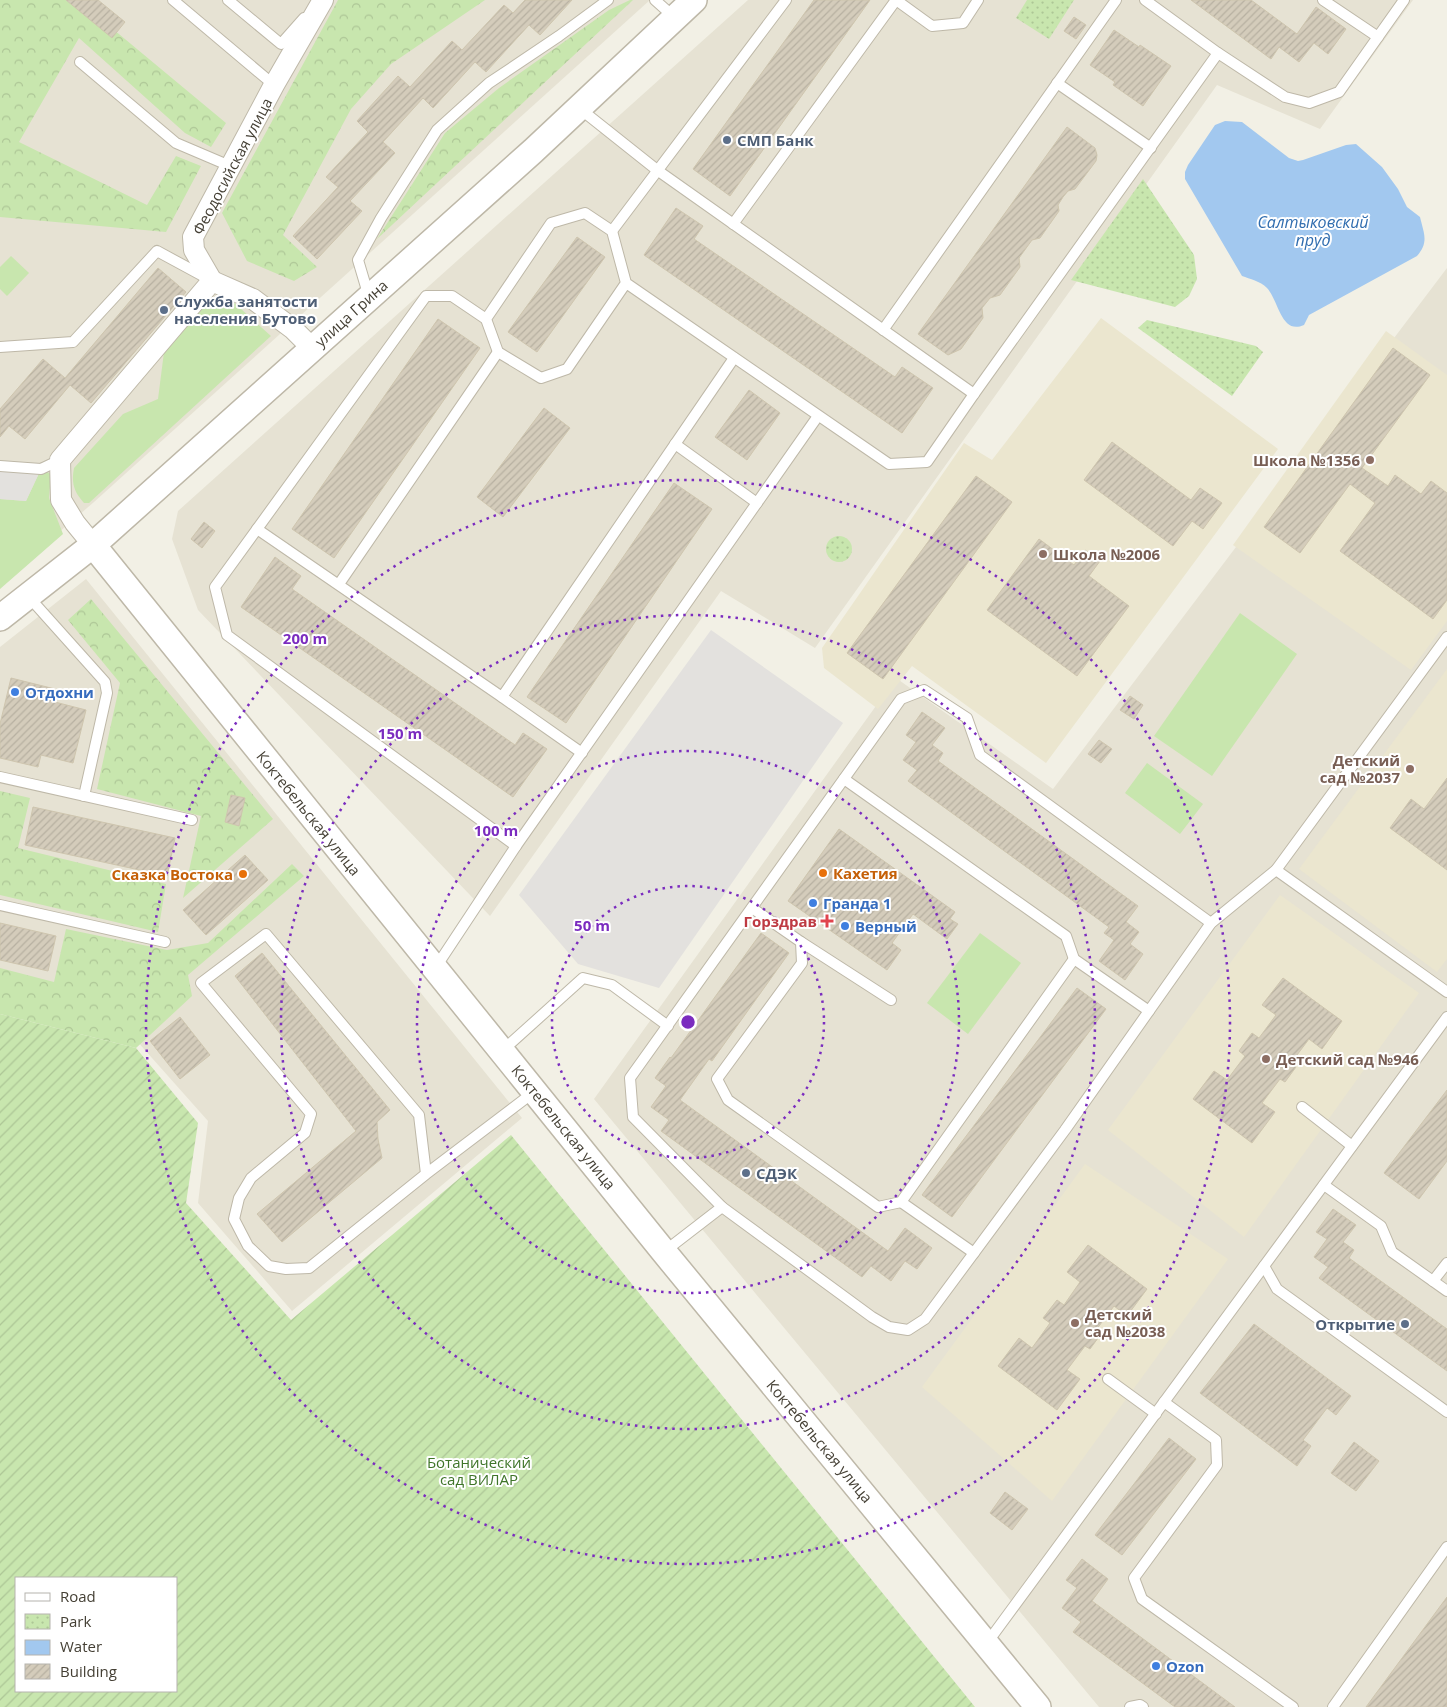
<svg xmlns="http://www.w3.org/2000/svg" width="1447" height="1707" font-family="'Open Sans',sans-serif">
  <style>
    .residential { fill: #e6e2d3 }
    .education { fill: #ebe6cf }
    .grass { fill: #c8e6ae }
    .forest { fill: url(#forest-crowns) }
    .park { fill: url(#park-dots) }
    .garden { fill: url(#garden-furrows); fill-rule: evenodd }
    .parking { fill: #e3e1de }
    .water { fill: #a2c8ef }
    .building { fill: url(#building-hatch); stroke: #cec5ae }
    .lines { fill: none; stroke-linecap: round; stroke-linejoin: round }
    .service-casing { stroke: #beb8a8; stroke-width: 12 }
    .minor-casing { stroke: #beb8a8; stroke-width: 22 }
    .tertiary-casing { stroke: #beb8a8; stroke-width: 28 }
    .service { stroke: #fff; stroke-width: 10 }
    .minor { stroke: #fff; stroke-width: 20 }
    .tertiary { stroke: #fff; stroke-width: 25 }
    .ring { fill: none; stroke: #7b2cbf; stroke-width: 2.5; stroke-dasharray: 2.5 5 }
    .service-dot { fill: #5c6f8a; stroke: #fff; stroke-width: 2 }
    .education-dot { fill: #8d6e63; stroke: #fff; stroke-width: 2 }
    .shop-dot { fill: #3f7fe0; stroke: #fff; stroke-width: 2 }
    .food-dot { fill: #e8710a; stroke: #fff; stroke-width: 2 }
    .health-dot { fill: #e0444e; stroke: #fff; stroke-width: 2 }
    .labels { text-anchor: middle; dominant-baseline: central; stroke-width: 4; stroke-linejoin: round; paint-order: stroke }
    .service-label { font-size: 15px; font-weight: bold; fill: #4e5e75; stroke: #fff; text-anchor: start }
    .street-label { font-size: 15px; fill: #454035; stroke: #fff }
    .education-label { font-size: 15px; font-weight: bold; fill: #785e54; stroke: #fff; text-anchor: start }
    .shop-label { font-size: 15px; font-weight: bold; fill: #366cbe; stroke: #fff; text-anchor: start }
    .food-label { font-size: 15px; font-weight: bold; fill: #c56008; stroke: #fff; text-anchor: start }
    .health-label { font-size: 15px; font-weight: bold; fill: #be3a42; stroke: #fff; text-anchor: end }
    .park-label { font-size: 15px; fill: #3f7529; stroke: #fff }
    .water-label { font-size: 16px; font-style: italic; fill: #306daf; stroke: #fff }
    .centre { fill: #7b2cbf; stroke: #fff; stroke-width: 2.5 }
    .ring-label { font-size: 15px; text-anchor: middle; font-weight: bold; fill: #7b2cbf; stroke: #fff; stroke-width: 4; stroke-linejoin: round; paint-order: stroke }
  </style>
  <defs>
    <pattern id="forest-crowns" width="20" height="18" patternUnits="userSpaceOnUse" patternTransform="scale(1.25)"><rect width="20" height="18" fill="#c8e6ae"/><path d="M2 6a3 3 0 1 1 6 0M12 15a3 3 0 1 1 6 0" fill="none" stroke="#adc696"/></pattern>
    <pattern id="park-dots" width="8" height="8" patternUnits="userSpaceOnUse" patternTransform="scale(1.25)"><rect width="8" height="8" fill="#c8e6ae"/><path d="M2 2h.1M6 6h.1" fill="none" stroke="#adc696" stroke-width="1.8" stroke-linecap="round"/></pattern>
    <pattern id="garden-furrows" width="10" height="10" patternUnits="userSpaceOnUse" patternTransform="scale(1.25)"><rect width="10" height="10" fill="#c8e6ae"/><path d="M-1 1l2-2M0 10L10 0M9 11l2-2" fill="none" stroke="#adc696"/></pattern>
    <pattern id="building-hatch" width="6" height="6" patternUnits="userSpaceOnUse" patternTransform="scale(1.25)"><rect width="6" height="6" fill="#d4ccbb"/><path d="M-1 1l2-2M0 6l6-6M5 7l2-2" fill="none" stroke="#b7b0a1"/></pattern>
  </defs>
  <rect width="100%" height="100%" fill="#f2f0e5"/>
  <g class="residential">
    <path d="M0 0H650L94 502 0 583Z"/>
    <path d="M748 0H1413L1320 129 1217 85 815 648 721 591 490 916 198 610 172 539 178 511Z"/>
    <path d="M1447 268V1707H1099L594 1099 896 678 1053 789Z"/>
    <path d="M86 579 522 1118 292 1311 198 1203 208 1121 136 1040 0 1007V647Z"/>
  </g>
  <g class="education">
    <path d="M1101 318 1278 449 1046 763 912 666 878 709 824 668 822 648 964 443 992 460Z"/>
    <path d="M1386 331 1447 375V621L1411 670 1233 545Z"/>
    <path d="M1447 669V959L1437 972 1299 869Z"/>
    <path d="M1280 895 1419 993 1244 1237 1108 1130Z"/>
    <path d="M1085 1164 1228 1259 1052 1501 922 1387Z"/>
  </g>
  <g class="grass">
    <path d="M11 256 29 273 7 296 0 289V267Z"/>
    <path d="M207 299H230L271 336 89 503H84C74 492 71 483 74 468L123 414 158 399 164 352Z"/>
    <path d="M41 469 51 474 49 498 63 534 0 589V499L26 501Z"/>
    <path d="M1240 613 1297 654 1212 776 1154 736Z"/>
    <path d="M1147 763 1203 804 1180 834 1125 793Z"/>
    <path d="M980 933 1021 963 968 1034 927 1003Z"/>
  </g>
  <g class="forest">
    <path d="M0 0H78L226 123 211 147 185 133 79 38 19 142 147 205 176 156 201 166 166 232 0 217Z"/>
    <path d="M338 0H485L391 64 351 109 283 235 317 267 294 281 247 261 222 213Z"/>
    <path d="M630 0H633L377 239 445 133 499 88 609 10Z"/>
    <path d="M91 599 273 819 183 898 201 816 97 789 120 683 68 620Z"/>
    <path d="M0 791 30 798 18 848 166 884 158 932 0 895Z"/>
    <path d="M292 864 304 876 188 975 192 996 136 1048 0 1014V968L54 982 66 929 167 950 208 943Z"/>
  </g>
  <g class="park">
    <path d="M1027 0H1074L1049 39 1016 18Z"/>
    <path d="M1143 179 1194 255 1197 279 1189 296 1175 307 1071 280Z"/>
    <path d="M1147 320 1256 346 1263 352 1232 396 1138 328Z"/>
    <circle cx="839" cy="549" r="13"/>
  </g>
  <path class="garden" d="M0 1014 136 1048 198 1123 186 1203 291 1320 511 1135 975 1707H0ZM16 1578H176V1691H16Z"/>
  <g class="parking">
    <path d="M0 466 41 469 26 501 0 499Z"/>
    <path d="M711 630 843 723 659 988 578 964 519 895Z"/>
  </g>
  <path class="water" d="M1225 121 1242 122 1289 158 1298 161 1303 160 1346 145 1356 144 1382 167 1398 189 1407 207 1420 217C1424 234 1429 242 1417 256L1309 315 1304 325C1281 335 1279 301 1267 288 1260 281 1250 279 1242 276L1185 179V172L1188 165 1215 125Z"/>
  <g class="building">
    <path d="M66 0H98L125 22 112 38Z"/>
    <path d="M525 0H572L540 35 529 25 486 72 475 62 433 108 423 98 383 142 395 153 350 201 362 211 317 259 293 236 338 187 326 177 368 132 357 121 398 76 410 87 452 41 462 50 504 5 513 13Z"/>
    <path d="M814 0H870L730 196 693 169Z"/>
    <path d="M1191 0H1251L1297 34 1316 7 1346 29 1328 54 1314 43 1299 62 1279 47 1271 59Z"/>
    <path d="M1074 17 1086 25 1076 39 1064 31Z"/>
    <path d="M1114 30 1139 47 1140 45 1171 66 1143 106 1113 85 1115 82 1090 65Z"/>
    <path d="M1067 127 1095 148 1097 155 1096 161 1075 189 1068 191 1063 197 1058 205 1059 211 1040 238 1032 240 1019 258 1020 267 1000 295 990 298 982 308 983 318 961 349 948 355 918 334Z"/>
    <path d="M676 208 703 226 694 239 895 377 902 367 933 388 902 433 644 255Z"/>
    <path d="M577 237 605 257 537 352 508 332Z"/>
    <path d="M158 268 186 292 91 403 70 385 25 439 9 426 0 437V409L43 359 65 378Z"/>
    <path d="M438 319 480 348 334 558 292 529Z"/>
    <path d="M1393 348 1430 375 1362 468 1388 486 1395 475 1421 494 1431 481 1447 493V600L1433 619 1340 551 1375 503 1350 484 1300 553 1264 527Z"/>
    <path d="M749 390 780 413 747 460 715 437Z"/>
    <path d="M544 408 570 428 503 517 477 497Z"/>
    <path d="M1112 442 1191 500 1200 488 1222 503 1203 529 1192 521 1173 546 1084 480Z"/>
    <path d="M976 476 1012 502 883 679 847 653Z"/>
    <path d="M674 483 712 509 566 723 527 697Z"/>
    <path d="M204 522 215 531 202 548 191 539Z"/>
    <path d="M1039 539 1074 565 1085 550 1100 561 1089 576 1129 606 1077 676 987 610Z"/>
    <path d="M275 557 301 576 292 589 515 745 523 733 547 749 513 797 241 607Z"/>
    <path d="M11 678 55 689 51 701 86 710 73 763 41 755 38 767 0 758V724Z"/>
    <path d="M1130 696 1143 705 1134 719 1120 710Z"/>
    <path d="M922 712 945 728 932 745 943 753 938 761 1138 906 1126 922 1139 932 1130 944 1143 954 1125 980 1099 961 1114 940 1104 933 1109 927 908 781 917 770 903 760 916 742 906 735Z"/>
    <path d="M1099 740 1112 749 1101 763 1088 754Z"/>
    <path d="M1447 778V870L1390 828 1411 799 1424 809Z"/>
    <path d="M231 795 245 798 239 826 225 822Z"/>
    <path d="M33 807 175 838 167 876 25 845Z"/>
    <path d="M839 829 955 912 950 919 958 924 947 939 913 914 892 943 901 950 887 970 788 901Z"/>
    <path d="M245 855 268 880 206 935 183 910Z"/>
    <path d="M0 923 56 936 48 971 0 960Z"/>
    <path d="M761 933 789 953 712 1061 709 1059 680 1100 888 1251 905 1228 932 1248 917 1269 905 1261 891 1281 871 1266 862 1277 661 1131 669 1120 651 1107 666 1086 655 1078 670 1057 671 1058Z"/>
    <path d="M262 953 390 1110 377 1122 378 1139 382 1158 282 1242 257 1214 356 1131 235 976Z"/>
    <path d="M1283 978 1342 1021 1322 1049 1309 1039 1291 1063 1296 1067 1285 1082 1280 1079 1262 1103 1275 1112 1252 1143 1193 1099 1214 1071 1227 1080 1245 1056 1239 1051 1252 1033 1259 1038 1276 1015 1262 1005Z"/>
    <path d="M1077 988 1106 1009 952 1217 922 1195Z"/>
    <path d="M180 1017 210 1055 180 1079 150 1041Z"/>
    <path d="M1447 1090V1161L1419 1199 1384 1173Z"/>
    <path d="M1333 1209 1356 1225 1343 1242 1354 1250 1349 1258 1447 1329V1371L1319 1278 1328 1267 1314 1257 1327 1239 1316 1232Z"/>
    <path d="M1088 1245 1147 1289 1127 1316 1114 1306 1096 1330 1101 1334 1090 1349 1085 1346 1067 1370 1080 1379 1057 1410 998 1366 1019 1338 1032 1348 1050 1323 1043 1318 1057 1300 1064 1305 1080 1282 1067 1272Z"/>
    <path d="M1254 1324 1351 1396 1336 1415 1327 1408 1303 1440 1311 1446 1297 1466 1200 1393Z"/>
    <path d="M1169 1438 1196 1459 1122 1555 1095 1535Z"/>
    <path d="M1354 1442 1379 1461 1356 1491 1331 1473Z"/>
    <path d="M1005 1492 1028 1509 1012 1530 990 1513Z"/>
    <path d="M1082 1559 1108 1579 1092 1601 1235 1707H1175L1073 1632 1081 1622 1062 1608 1077 1588 1066 1580Z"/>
    <path d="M1447 1597V1707H1366Z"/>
  </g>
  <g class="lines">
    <defs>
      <g id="service">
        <path d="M173 0 274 85"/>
        <path d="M228 0 281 44 304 18"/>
        <path d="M655 0 674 17"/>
        <path d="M896 0 932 26 963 23 978 0"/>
        <path d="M1145 0 1218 53 1285 97 1309 103 1339 92 1404 0"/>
        <path d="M1323 0 1378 37"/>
        <path d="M80 62 176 143 230 166"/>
        <path d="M1057 83 1151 148"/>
        <path d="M579 108 657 170 974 394"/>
        <path d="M733 224 896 0"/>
        <path d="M612 231 786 0"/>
        <path d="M626 283 567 369 541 378 498 352 486 319 551 223 585 213 612 231 626 283 889 464 927 462 974 394 1218 53"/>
        <path d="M369 297 358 260 381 218 437 130 489 83 559 36 608 0"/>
        <path d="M486 319 452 296H426L215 587 227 635 516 846"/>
        <path d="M883 330 1116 0"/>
        <path d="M0 347 73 342 157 251 205 277"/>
        <path d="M675 444 757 503"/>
        <path d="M0 466 41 469 60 460"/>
        <path d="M257 529 502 697 734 358"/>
        <path d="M339 584 498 352"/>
        <path d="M28 596 105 682 107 693 84 796"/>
        <path d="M502 697 582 753"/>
        <path d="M0 777 192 820"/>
        <path d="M844 779 1066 936 1074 959 1149 1011"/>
        <path d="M1276 870 1447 992"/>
        <path d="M0 905 165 942"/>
        <path d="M752 908 801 942 802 963 717 1079 728 1100 878 1207 901 1202 1074 959"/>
        <path d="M801 942 891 1000"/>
        <path d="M436 967 516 846 818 416"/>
        <path d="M502 1051 583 978 612 985 668 1026"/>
        <path d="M1302 1107 1352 1146"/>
        <path d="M426 1174 419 1115 266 934 201 983 311 1114 305 1133 251 1178 239 1198 234 1219 248 1246 269 1266 286 1269 309 1268 426 1174 534 1092"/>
        <path d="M1324 1185 1381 1226 1392 1252 1447 1291"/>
        <path d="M901 1202 974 1253"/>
        <path d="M722 1207 633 1117 630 1078 901 699 924 690 967 718 980 755 1211 923"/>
        <path d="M665 1251 722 1207 872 1317 889 1327 908 1330 925 1319 1065 1130 1211 923 1276 870 1447 637"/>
        <path d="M1264 1266 1277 1289 1447 1412"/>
        <path d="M1433 1281 1447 1263"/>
        <path d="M1108 1379 1156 1414"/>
        <path d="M1164 1402 1216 1440 1217 1465 1134 1578 1142 1599 1293 1707"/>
        <path d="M987 1643 1447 1017"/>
        <path d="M1130 1707 1140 1705 1143 1707"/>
        <path d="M1333 1707 1447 1547"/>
      </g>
      <g id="minor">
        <path d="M212 281 253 299 293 329 312 348"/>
        <path d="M93 545 75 523 61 500 60 460 212 281 194 250 193 237 274 85 323 0"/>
      </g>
      <g id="tertiary">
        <path d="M93 545 664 1252 1038 1707"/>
        <path d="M0 618 93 545 533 151 694 0"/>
      </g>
    </defs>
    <use href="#service" class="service-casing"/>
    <use href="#minor" class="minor-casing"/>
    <use href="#tertiary" class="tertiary-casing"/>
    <use href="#service" class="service"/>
    <use href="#minor" class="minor"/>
    <use href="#tertiary" class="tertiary"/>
  </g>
  <g class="ring">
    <circle cx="688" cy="1022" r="136"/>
    <circle cx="688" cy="1022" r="271"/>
    <circle cx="688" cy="1022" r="407"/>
    <circle cx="688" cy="1022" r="542"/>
  </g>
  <g class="service-dot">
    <circle cx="727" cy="140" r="5"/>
    <circle cx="164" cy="310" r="5"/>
    <circle cx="746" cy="1173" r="5"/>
    <circle cx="1405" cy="1324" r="5"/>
  </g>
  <g class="education-dot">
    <circle cx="1370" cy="460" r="5"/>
    <circle cx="1043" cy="554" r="5"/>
    <circle cx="1410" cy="769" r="5"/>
    <circle cx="1266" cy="1059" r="5"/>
    <circle cx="1075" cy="1323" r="5"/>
  </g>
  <g class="shop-dot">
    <circle cx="15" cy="692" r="5"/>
    <circle cx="813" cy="903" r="5"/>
    <circle cx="845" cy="926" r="5"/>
    <circle cx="1156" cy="1666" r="5"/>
  </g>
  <g class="food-dot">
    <circle cx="823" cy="873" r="5"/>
    <circle cx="243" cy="874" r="5"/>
  </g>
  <path class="health-dot" d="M824.5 913.5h5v5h5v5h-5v5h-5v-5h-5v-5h5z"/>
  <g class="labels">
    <g class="service-label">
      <text x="737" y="140">СМП Банк</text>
      <text x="174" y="301">Служба занятости<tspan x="174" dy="17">населения Бутово</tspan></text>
      <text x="756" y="1173">СДЭК</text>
      <text x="1395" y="1324" text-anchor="end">Открытие</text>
    </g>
    <g class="street-label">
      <text transform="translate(232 166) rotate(-62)">Феодосийская улица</text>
      <text transform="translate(351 313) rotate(-42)">улица Грина</text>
      <text transform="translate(309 813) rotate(51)">Коктебельская улица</text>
      <text transform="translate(564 1127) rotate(51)">Коктебельская улица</text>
      <text transform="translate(820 1441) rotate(50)">Коктебельская улица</text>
    </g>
    <g class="education-label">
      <text x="1360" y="460" text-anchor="end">Школа №1356</text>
      <text x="1053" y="554">Школа №2006</text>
      <text x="1400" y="760" text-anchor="end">Детский<tspan x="1400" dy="17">сад №2037</tspan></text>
      <text x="1276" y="1059">Детский сад №946</text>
      <text x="1085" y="1314">Детский<tspan x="1085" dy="17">сад №2038</tspan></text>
    </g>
    <g class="shop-label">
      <text x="25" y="692">Отдохни</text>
      <text x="823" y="903">Гранда 1</text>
      <text x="855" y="926">Верный</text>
      <text x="1166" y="1666">Ozon</text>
    </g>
    <g class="food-label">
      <text x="833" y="873">Кахетия</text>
      <text x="233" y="874" text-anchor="end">Сказка Востока</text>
    </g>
    <g class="health-label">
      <text x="817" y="921">Горздрав</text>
    </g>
    <g class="park-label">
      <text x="479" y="1462">Ботанический<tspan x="479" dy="17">сад ВИЛАР</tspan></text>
    </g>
    <g class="water-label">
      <text x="1313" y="222">Салтыковский<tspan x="1313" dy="18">пруд</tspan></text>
    </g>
  </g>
  <circle cx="688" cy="1022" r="8" class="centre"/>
  <g class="ring-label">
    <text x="305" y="644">200 m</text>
    <text x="400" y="739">150 m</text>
    <text x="496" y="836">100 m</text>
    <text x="592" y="931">50 m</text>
  </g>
  <rect x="15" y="1577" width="162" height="115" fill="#ffffff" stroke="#b5b3ae"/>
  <rect x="25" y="1593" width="25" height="8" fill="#ffffff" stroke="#b5b3ae"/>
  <text x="60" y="1602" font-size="15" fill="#454035">Road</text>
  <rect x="25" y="1614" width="25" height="15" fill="url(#park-dots)" stroke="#b5b3ae"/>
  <text x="60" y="1627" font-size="15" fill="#454035">Park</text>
  <rect x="25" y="1640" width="25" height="15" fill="#a2c8ef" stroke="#b5b3ae"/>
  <text x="60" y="1652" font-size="15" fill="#454035">Water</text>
  <rect x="25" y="1664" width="25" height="15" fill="url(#building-hatch)" stroke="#b5b3ae"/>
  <text x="60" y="1677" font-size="15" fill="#454035">Building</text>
</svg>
